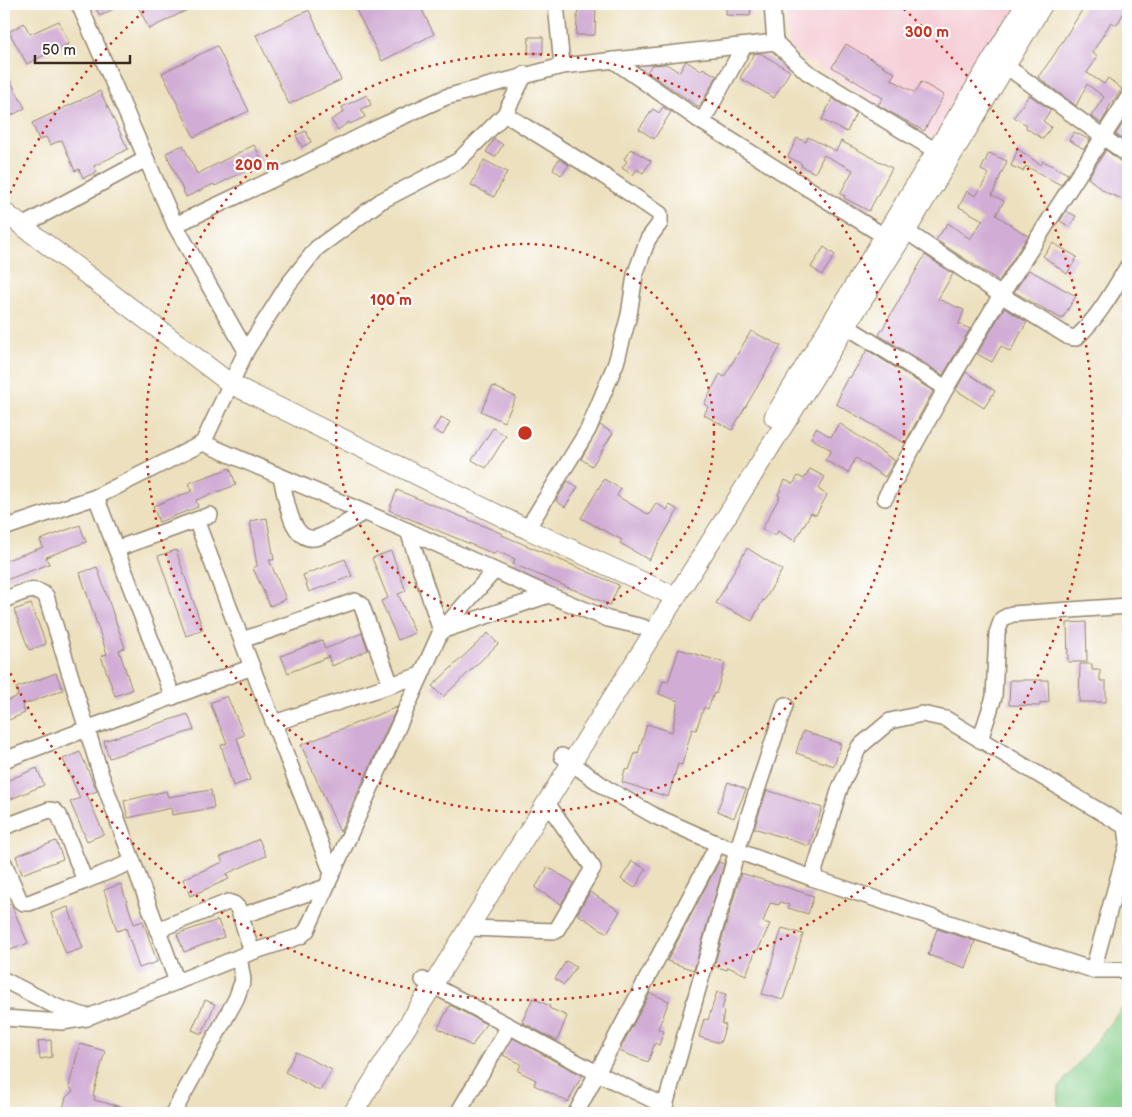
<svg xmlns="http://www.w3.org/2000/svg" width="1132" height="1117" font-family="'Balsamiq Sans',sans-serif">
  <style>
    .built { fill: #f6cfd8 }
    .green { fill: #87cf8b; stroke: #617c54 }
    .building { fill: #d1add5 }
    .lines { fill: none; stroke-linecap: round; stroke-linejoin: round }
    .minor-casing { stroke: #94856e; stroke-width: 18 }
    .major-casing { stroke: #94856e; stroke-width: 21 }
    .minor { stroke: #fff; stroke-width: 15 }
    .major { stroke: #fff; stroke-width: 19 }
    .ring { fill: none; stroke: #c8321e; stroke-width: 2.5; stroke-dasharray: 2.5 5 }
    .centre { fill: #c8321e; stroke: #fff; stroke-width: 2.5 }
    .ring-label { font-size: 15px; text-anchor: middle; font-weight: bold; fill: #c8321e; stroke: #fff; stroke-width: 4.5; stroke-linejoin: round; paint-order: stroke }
  </style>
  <rect width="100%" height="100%" fill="#fff"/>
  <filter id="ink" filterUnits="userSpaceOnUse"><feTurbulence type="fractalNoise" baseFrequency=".02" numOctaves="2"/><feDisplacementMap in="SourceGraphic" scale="10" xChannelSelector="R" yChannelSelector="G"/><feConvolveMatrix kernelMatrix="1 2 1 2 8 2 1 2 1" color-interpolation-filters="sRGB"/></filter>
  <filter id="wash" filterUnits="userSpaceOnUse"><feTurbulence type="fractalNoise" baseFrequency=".0096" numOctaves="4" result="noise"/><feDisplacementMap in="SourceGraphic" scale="20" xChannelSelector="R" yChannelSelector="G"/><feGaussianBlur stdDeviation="1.12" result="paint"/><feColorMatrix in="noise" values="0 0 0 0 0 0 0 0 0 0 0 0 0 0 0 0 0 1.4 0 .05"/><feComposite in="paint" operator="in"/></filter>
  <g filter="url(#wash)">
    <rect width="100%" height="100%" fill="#ece0be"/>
    <path class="built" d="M786 4H1019L934 140 789 49Z"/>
    <path class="green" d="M1128 1001V1113H1058L1059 1087Z"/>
    <g id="blocks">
      <g class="building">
        <path d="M93 4H123L100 16Z"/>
        <path d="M137 4H199L149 29Z"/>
        <path d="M353 4H419L434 34 382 61Z"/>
        <path d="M578 4H596L595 35H576Z"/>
        <path d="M726 4H751L750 16 726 15Z"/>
        <path d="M1086 4H1128L1117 25 1111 22 1092 53 1098 56 1087 73 1104 84 1108 78 1122 89 1107 110 1108 111 1101 123 1091 116 1104 97 1087 84 1076 106 1038 77 1052 58Z"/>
        <path d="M309 10 341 80 289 104 256 35Z"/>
        <path d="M59 21 69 44 56 49 27 64 9 32 24 23 30 34Z"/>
        <path d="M529 37H543V53H528Z"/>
        <path d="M846 44 895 73 891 79 915 93 921 82 944 95 924 131 878 105 883 98 832 67Z"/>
        <path d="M217 46 249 111 194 137 162 73Z"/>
        <path d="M760 53 790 71 774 98 740 78 754 54Z"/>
        <path d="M686 61 701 71 703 68 717 76 699 107 647 72 652 65 666 64 679 72Z"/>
        <path d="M4 69 25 108 9 117 4 106Z"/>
        <path d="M100 91 128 149 94 166 97 172 83 178 79 169 75 171 62 140 50 145 46 137 39 140 32 123Z"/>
        <path d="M367 95 371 105 361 109 365 117 350 124 349 122 338 130 331 120 344 112 342 107Z"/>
        <path d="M1029 95 1051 110 1043 121 1051 127 1043 139 1026 128 1027 125 1014 117Z"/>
        <path d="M832 98 856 113 847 132 822 120Z"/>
        <path d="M663 107 671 112 654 139 639 129 653 109 659 113Z"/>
        <path d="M1122 125 1128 129V144L1116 134Z"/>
        <path d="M306 131 311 142 302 147 296 135Z"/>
        <path d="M1074 132 1090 140 1084 149 1069 140Z"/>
        <path d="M808 137 836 151 841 141 892 168 869 211 844 198 845 196 840 194 853 170 824 155 815 173 801 166 802 164 788 157 797 138 806 142Z"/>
        <path d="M494 139 503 145 495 157 486 152Z"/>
        <path d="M183 145 197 174 254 145 263 162 215 186 214 184 186 197 166 153Z"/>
        <path d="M631 149 651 161 643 173 637 169 633 175 622 168 627 161 624 159Z"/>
        <path d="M1018 149 1041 165 1043 161 1068 174 1061 185 1026 166 1023 171 1011 166Z"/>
        <path d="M1106 150 1122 163 1128 164V201L1107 193 1088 178Z"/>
        <path d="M989 153 1007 161 992 195 1004 201 996 215 1028 236 999 281 936 240 948 223 970 239 983 220 959 207 967 191 976 196 989 174 981 170Z"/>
        <path d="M559 159 569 165 561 175 553 169Z"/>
        <path d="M484 160 507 172 494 197 471 185Z"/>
        <path d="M1066 211 1076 216 1070 227 1060 221Z"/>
        <path d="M1053 243 1077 257 1067 274 1043 256Z"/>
        <path d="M824 247 835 255 822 275 811 267Z"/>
        <path d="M925 255 953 274 938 299 964 310 959 324 970 329 943 375 879 335Z"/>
        <path d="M1029 270 1076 296 1062 319 1014 292Z"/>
        <path d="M1004 308 1027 322 1010 352 1001 346 992 362 977 354Z"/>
        <path d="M751 331 781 346 732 430 704 415 708 407 704 404 720 374 724 377Z"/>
        <path d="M867 350 933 391 905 443 836 404 841 393 840 392 848 377 850 378Z"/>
        <path d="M966 372 995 391 984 408 956 390Z"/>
        <path d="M493 386 516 397 504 422 481 411Z"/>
        <path d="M441 417 450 422 443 435 433 430Z"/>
        <path d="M839 423 895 461 885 477 856 458 848 473 825 460 831 450 811 438 816 428 831 437Z"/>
        <path d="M600 425 613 433 592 466 581 459Z"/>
        <path d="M493 428 506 436 486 468 472 460Z"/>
        <path d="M230 468 236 485 196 500 198 507 159 522 153 506 192 491 189 483Z"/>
        <path d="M810 469 825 477 818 489 827 495 816 515 811 513 795 541 778 531 775 536 762 529 780 496 778 495 785 480 793 484 798 476 804 479Z"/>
        <path d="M604 479 621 489 617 496 649 515 656 503 667 510 670 505 678 510 649 560 620 543 622 540 581 518Z"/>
        <path d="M568 481 578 487 565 507 556 501Z"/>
        <path d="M397 490 503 534 502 535 619 585 610 605 513 564 515 559 496 551 494 554 389 510Z"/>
        <path d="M267 518 274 560H269L286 599 270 606 253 568 257 566 250 521Z"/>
        <path d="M80 525 86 542 46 557 49 564 6 580 4 573V561L43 547 40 540Z"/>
        <path d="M747 548 782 570 764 601 763 600 752 621 716 603Z"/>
        <path d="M176 550 203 630 186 636 158 556Z"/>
        <path d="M391 551 406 591 398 594 415 633 398 640 381 601 388 598 372 558Z"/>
        <path d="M345 559 352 576 309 592 303 575Z"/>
        <path d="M97 567 125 648 119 650 132 690 115 696 101 656 107 654 80 573Z"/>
        <path d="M31 604 46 644 29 650 14 610Z"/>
        <path d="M1086 622 1087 662H1068L1067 623Z"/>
        <path d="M362 633 368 650 332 666 328 655V657L288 673 281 656 322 640 325 649Z"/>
        <path d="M488 633 498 644 443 697 432 686Z"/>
        <path d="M679 649 725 663 716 694 714 693 708 709 704 707 696 730 692 729 682 765 678 764 668 797 622 782 625 769 629 770 635 753 638 754 647 724 672 732 678 701 659 694 663 681 668 682Z"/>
        <path d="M1080 664H1092V670H1100V681H1106V702H1079Z"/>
        <path d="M56 673 63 690 22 705 25 713 4 722V702L18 696 16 688Z"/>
        <path d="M1010 680H1048L1049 702 1040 703V706L1009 705Z"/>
        <path d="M227 696 244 735 237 738 250 780 233 786 221 745 227 743 210 703Z"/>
        <path d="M397 707 340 832 301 745Z"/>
        <path d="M188 714 194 730 109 758 104 741Z"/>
        <path d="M803 731 841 744 834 766 796 753Z"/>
        <path d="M80 752 97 791 87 795 104 834 87 841 70 802 80 798 63 759Z"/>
        <path d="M37 768 44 785 4 802V782Z"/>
        <path d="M728 782 746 789 734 818 717 811Z"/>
        <path d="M211 790 214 808 172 815 171 808 128 818 124 801 166 791 168 797Z"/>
        <path d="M767 790 822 808 809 846 754 828Z"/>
        <path d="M259 839 266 856 226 874 229 879 190 896 183 879 223 862 220 857Z"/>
        <path d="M56 841 63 859 22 874 16 856Z"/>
        <path d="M632 861 646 869 635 888 621 879Z"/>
        <path d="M719 862 724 864 694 970 667 961Z"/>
        <path d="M548 867 574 883 561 904 535 888Z"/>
        <path d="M741 873 814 896 808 914 788 908 789 905 780 902 779 905 770 903 763 922 770 924 758 950H756L746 975 728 967 727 970 714 966Z"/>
        <path d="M121 884 134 924 143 921 157 962 139 968 126 928 117 931 104 890Z"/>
        <path d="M590 892 620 911 607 933 577 914Z"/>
        <path d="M11 904 28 943 11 950 4 932V907Z"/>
        <path d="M68 907 83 948 66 954 51 913Z"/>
        <path d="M218 920 224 937 184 952 177 934Z"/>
        <path d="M782 928 803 934 783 1000 762 994Z"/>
        <path d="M937 929 975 941 966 968 928 955Z"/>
        <path d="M566 961 576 967 564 985 555 979Z"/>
        <path d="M717 992 726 994 722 1010 724 1011 722 1024 726 1025 720 1043 699 1037 704 1019 708 1020Z"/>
        <path d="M650 993 669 1001 658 1029 664 1031 659 1045 655 1043 648 1062 619 1051Z"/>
        <path d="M533 998 550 1006 549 1008 567 1016 557 1041 522 1022Z"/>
        <path d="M205 1000 215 1004 202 1034 192 1030Z"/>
        <path d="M450 1005 486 1024 472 1046 438 1028Z"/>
        <path d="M513 1038 582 1076 568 1102 534 1085 536 1080 518 1071 521 1064 503 1055Z"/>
        <path d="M51 1040 52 1057 40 1059 38 1041Z"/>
        <path d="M80 1044 105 1051 93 1095 95 1096 94 1100 133 1110 132 1113H62L66 1097 73 1091 69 1086Z"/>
        <path d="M296 1052 332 1070 320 1091 285 1072Z"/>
      </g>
    </g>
  </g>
  <g filter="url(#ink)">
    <use href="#blocks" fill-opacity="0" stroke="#94856e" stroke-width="1"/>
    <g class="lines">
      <defs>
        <g id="minor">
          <path d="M79 4 175 225 246 351 203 443"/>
          <path d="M556 4 562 66 775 42 807 72 936 151"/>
          <path d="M772 4 775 42"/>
          <path d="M613 60 702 122 884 236"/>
          <path d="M1006 66 1128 155"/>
          <path d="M505 114 598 172 660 214V223L648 239 635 275 629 315 616 363 588 430 527 529"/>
          <path d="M702 122 744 46"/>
          <path d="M175 225 299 167 377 128 446 97 562 66"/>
          <path d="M22 226 146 159"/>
          <path d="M906 231 1001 295 1069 337 1076 338C1098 318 1113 291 1128 266"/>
          <path d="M846 326 946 388"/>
          <path d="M246 351 287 286 317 248 381 201 458 161 505 114 525 74"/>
          <path d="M281 477C286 495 290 547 319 537 333 532 350 520 363 513"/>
          <path d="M96 497 173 697"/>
          <path d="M885 498 946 388 1001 295 1128 98"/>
          <path d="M196 520 252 667"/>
          <path d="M4 528 96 497 203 443 408 531 549 595 608 619 643 627"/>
          <path d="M408 531 441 631"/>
          <path d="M116 549 210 515"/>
          <path d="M4 600C18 595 33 584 46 596L101 775 177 982"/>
          <path d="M441 631 494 571"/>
          <path d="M242 640 355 601 361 604 391 685"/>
          <path d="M274 723 421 675"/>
          <path d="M980 740 994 697 997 633 1002 619 1012 614 1128 606"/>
          <path d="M562 756 606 788 655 816 718 844 812 878 1093 970H1128"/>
          <path d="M4 760 252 667 332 873"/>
          <path d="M4 827 49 810 55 811 59 815 85 881 132 862"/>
          <path d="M4 863 20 901 24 903H29L85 881"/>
          <path d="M812 878 840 788 859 747 890 721 922 714 946 719 1126 827 1128 842 1093 970"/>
          <path d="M241 916 326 887"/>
          <path d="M469 928 556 931 593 868 547 803"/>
          <path d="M157 930 228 902 234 904 238 908 252 952"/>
          <path d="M4 980 57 1007 88 1017 252 952 301 936 307 930 441 631 549 595"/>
          <path d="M423 980 597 1073 665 1106"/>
          <path d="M4 1018 62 1022 87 1018"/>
          <path d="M173 1113 236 999 243 980 239 957"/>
          <path d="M458 1113 509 1026"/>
          <path d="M576 1113 718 844"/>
          <path d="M663 1113 737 851 785 705"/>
        </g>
        <g id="major">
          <path d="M4 212 231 384 527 529 676 597"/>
          <path d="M774 417 1026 4"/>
          <path d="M353 1113 572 762 906 231 1043 4"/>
        </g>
      </defs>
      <use href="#minor" class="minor-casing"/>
      <use href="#major" class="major-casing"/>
      <use href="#minor" class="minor"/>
      <use href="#major" class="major"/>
    </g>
  </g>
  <g class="ring">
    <circle cx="525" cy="433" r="189"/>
    <circle cx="525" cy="433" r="379"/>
    <path d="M4 207A568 568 0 0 1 152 4M898 4A568 568 0 1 1 4 659"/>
  </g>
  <circle cx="525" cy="433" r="8" class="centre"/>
  <g class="ring-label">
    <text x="927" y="37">300 m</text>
    <text x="257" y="170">200 m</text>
    <text x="391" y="305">100 m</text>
  </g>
  <rect width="1132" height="1117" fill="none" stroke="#fff" stroke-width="20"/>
  <path d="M35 55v8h95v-8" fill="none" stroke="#3b2a1e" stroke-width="2.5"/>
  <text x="42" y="55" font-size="15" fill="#3b2a1e" stroke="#ffffff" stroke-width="4" paint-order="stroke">50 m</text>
</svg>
